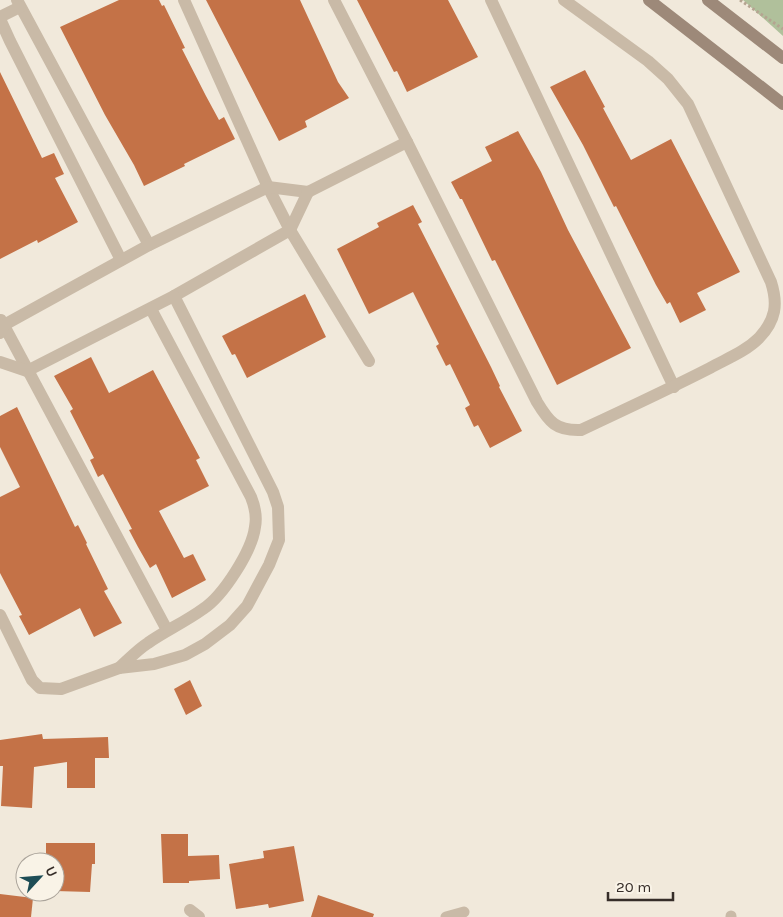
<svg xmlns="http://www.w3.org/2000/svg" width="783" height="917" font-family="Karla,sans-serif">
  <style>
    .green { fill: #b0c09b }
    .building { fill: #c47247 }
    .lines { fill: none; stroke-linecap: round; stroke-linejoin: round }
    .path { stroke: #b5a491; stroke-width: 3; stroke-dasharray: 2.5 2.5; stroke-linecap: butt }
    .service { stroke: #c9baa7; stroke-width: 11 }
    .minor { stroke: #c9baa7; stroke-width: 12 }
    .secondary { stroke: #9d8979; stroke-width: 12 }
  </style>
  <rect width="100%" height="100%" fill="#f1e9db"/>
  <path class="green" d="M743 0H783V36Z"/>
  <g class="building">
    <path d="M119 0H159L162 6 164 5 185 48 182 49 206 96 219 120 224 117 235 139 184 164 185 166 144 186 134 165 105 115 60 27Z"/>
    <path d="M206 0H300L338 82 349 98 305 121 307 127 279 141Z"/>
    <path d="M357 0H448L478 57 407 92 397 71 394 72Z"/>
    <path d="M585 70 605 107 603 108 631 160 671 139 740 272 697 293 706 310 680 323 670 302 667 304 656 285 616 206 614 207 583 145 550 87Z"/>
    <path d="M0 72 42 158 54 153 64 174 55 178 78 222 38 243 37 240 0 259Z"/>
    <path d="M518 131 541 172 568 230 631 348 557 385 495 260 492 261 462 199H460L451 182 492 161 485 147Z"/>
    <path d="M413 205 422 222 418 224 491 367 500 386 499 387 522 431 490 448 478 425 474 427 465 408 470 405 450 364 446 366 436 346 439 344 413 292 369 314 337 249 379 227 377 223Z"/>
    <path d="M305 294 326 337 247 378 235 354 232 355 222 336Z"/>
    <path d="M91 357 109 393 153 370 200 458 196 460 209 486 159 511 184 558 193 554 206 580 172 598 156 564 150 568 138 547 129 530 132 529 103 474 98 477 90 460 94 458 70 411 73 409 54 376Z"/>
    <path d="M17 407 75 527 78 525 87 543 86 544 108 589 104 591 122 623 94 637 80 608 29 635 19 616 22 615 0 573V497L20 487 0 447V416Z"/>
    <path d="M190 680 202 706 186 715 174 689Z"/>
    <path d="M42 734 43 739 108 737 109 758H95V788H67V762L34 767 32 808 1 806 3 766H0V740Z"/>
    <path d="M161 834H188V856L219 855 220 879 189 881V883H163Z"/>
    <path d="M46 843H95V864H92L90 892 55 891V862H46Z"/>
    <path d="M294 846 304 901 269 908 268 904 236 909 229 864 264 858 263 851Z"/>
    <path d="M0 894 33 898 31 917H0Z"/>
    <path d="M318 895 374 914 373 917H311Z"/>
  </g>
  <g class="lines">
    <path class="path" d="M740 0 783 29"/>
    <g class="service">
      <path d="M731 916V917"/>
      <path d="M446 917 464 912"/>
    </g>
    <g class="minor">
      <path d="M17 0 149 245"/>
      <path d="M184 0 268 187 290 230 369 361"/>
      <path d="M334 0 407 142"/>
      <path d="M491 0 674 387"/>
      <path d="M0 17 20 7"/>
      <path d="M0 19 10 41 121 260"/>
      <path d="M1 320 167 630"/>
      <path d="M0 333 4 325 149 245 268 187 308 192 407 142 537 402C549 422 556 431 581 430 624 410 667 390 710 368 726 359 745 352 759 338 776 320 778 304 771 282L688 104 668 79 648 61 564 0"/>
      <path d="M0 362 27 371 174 296 290 230 308 192"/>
      <path d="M0 615 32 680 40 688 61 689 119 668 154 664 185 655 205 644 230 625 247 606 269 565 279 540 278 507 273 492 174 296"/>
      <path d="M119 668C128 660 137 650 148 643 165 631 185 622 203 609 223 596 252 551 255 527 257 517 255 507 251 497L151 309"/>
      <path d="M190 910 199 917"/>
    </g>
    <g class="secondary">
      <path d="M649 0 783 104"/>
      <path d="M708 0 783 58"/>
    </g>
  </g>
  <g transform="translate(40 877) rotate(64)"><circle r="24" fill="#f9f3e7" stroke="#aba49b"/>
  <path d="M0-4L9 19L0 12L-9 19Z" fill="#1e4d56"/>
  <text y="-8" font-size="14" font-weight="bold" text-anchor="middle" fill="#362d28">U</text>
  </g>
  <path d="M608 892v8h65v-8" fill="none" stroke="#362d28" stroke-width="2.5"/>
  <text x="616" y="892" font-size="15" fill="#362d28" stroke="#f9f3e7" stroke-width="4" paint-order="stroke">20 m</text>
</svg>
